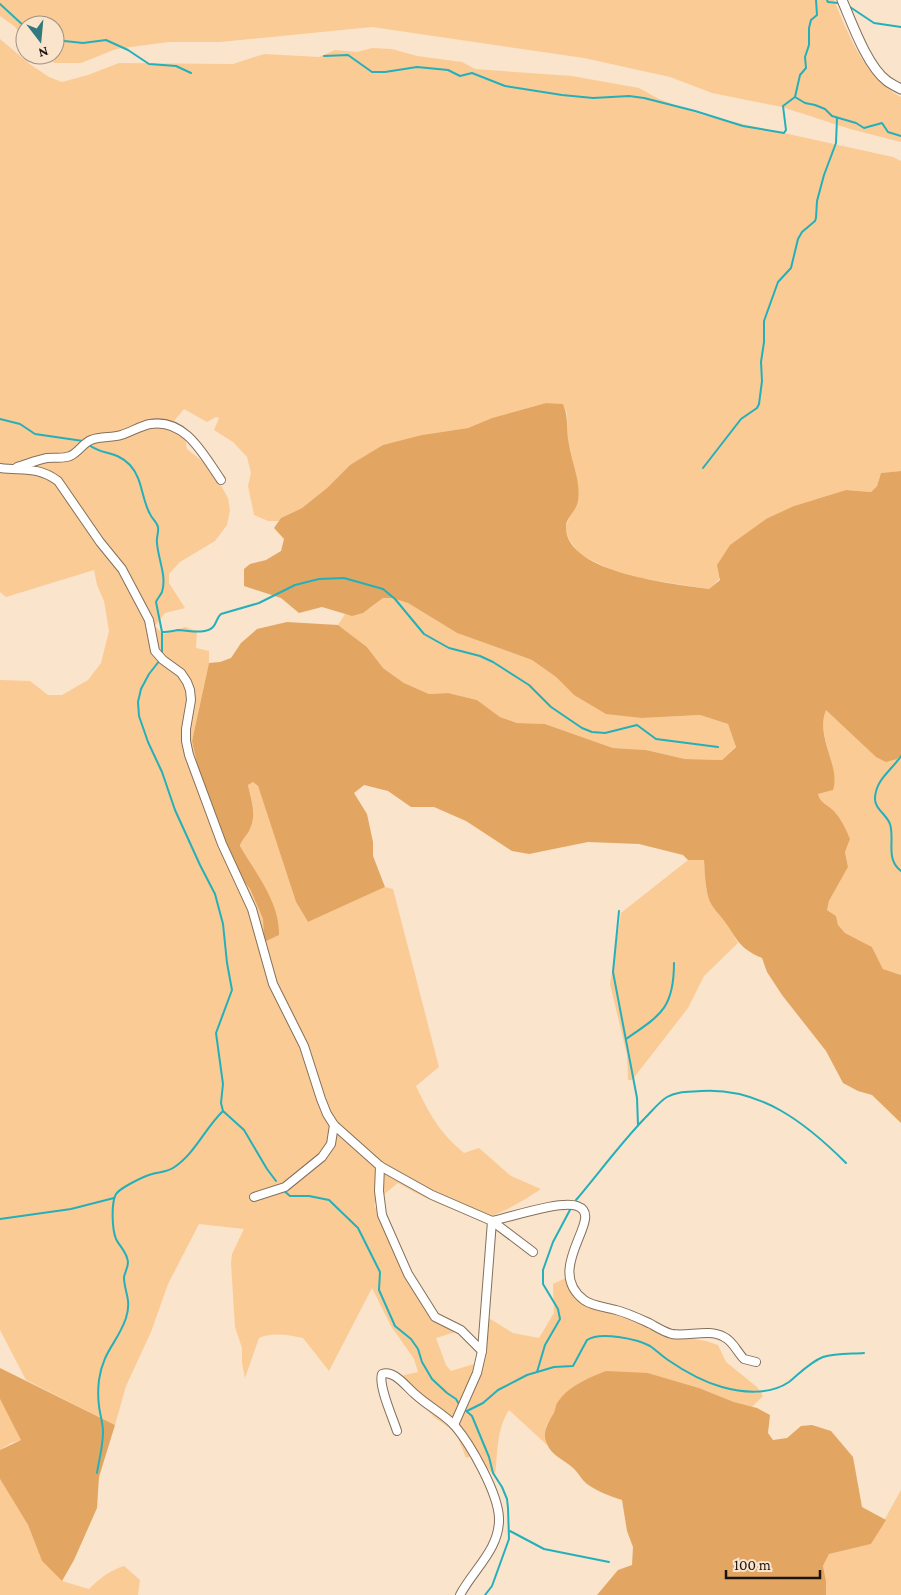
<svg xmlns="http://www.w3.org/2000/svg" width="901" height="1595" font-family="'Crimson Pro',serif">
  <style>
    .green { fill: #fbcb95 }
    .forest { fill: #e2a662 }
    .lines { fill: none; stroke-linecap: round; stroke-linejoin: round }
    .stream { stroke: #24b0ba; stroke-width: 2 }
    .minor-casing { stroke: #84705b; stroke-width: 10 }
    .major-casing { stroke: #84705b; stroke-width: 11 }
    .minor { stroke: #fff; stroke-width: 8 }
    .major { stroke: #fff; stroke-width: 9 }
  </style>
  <rect width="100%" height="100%" fill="#fae4cc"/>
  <g class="green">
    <path d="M0 0H834C849 36 865 78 901 97V142L850 129 782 107 712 93 670 77 584 58 372 27 220 42H169L116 49 81 63H55L40 55H55V25H25V39L14 26 0 16Z"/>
    <path d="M0 39 31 65 49 77 62 82 88 75 119 63 233 64 264 54 319 57 335 50 357 52 372 48 392 49 417 56 462 62 475 69 572 76 639 88 659 99 702 115 893 157 901 161V471L881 473 877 486 871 492 846 490 794 506 709 589 651 580 620 574 579 554 569 539 565 528 570 517 578 504 568 445 567 413 563 404 546 403 492 418 468 428 422 435 350 465 327 488 302 508 281 518 279 521H268L254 515 248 486 251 473 247 457 233 442 214 430 219 418 216 417 207 422 184 409 174 421 184 433 187 449 211 468 228 498 230 510 227 525 215 541 180 562 169 574V583L185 608 165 613 155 626 163 634 185 627 197 631 196 648 209 651V663L192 741 201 782 233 861 239 875 250 889 263 919 264 942 272 901 240 847C242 839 247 836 250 829 257 814 251 800 248 785L253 782 258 786 296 902 308 922 385 887 393 889 439 1067 416 1086C430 1115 439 1132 464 1153L479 1148 511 1176 541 1189C527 1198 501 1215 485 1217 466 1219 415 1193 398 1183L377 1200 374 1205 409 1275 423 1300 431 1302 441 1321 451 1319 455 1332 436 1338 446 1365 451 1371 477 1363 484 1315 513 1333 539 1338 554 1313 553 1284 568 1277 583 1303 622 1314 668 1335 706 1341 718 1345 726 1362 757 1387 763 1396 752 1407 734 1402 699 1388 648 1373 586 1379 570 1390 556 1405 554 1413 546 1426 545 1435 547 1445 509 1410C496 1430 498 1453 495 1476L474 1455 466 1458 456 1433 434 1417 397 1380 396 1377 418 1372 414 1359 391 1326 372 1288 329 1371 303 1338C288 1335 273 1332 259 1338L245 1378 242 1363V1348L235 1327 231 1263 232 1254 244 1229 199 1224 168 1284 151 1332 126 1386 115 1425 26 1380 0 1330V680L30 681 48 695H62L88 680 101 663 109 631 104 601 97 585 94 570 6 597 0 592Z"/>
    <path d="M383 598H392L408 603 457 633 532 660 556 677 574 695 642 718 700 715 728 724 736 746 722 760 685 759 646 750 613 748 545 724 517 723 500 717 477 700 448 693 429 694 404 683 383 668 367 647 338 625 345 614C361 618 371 607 383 598Z"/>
    <path d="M826 709 876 757 897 759 901 755V975L883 969 872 947 845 933 838 925 836 916 827 910 829 901 848 867 845 852 850 839C845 830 840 818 834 811 828 805 820 803 818 794L832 790C832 782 833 773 832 765 828 746 819 729 826 709Z"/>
    <path d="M688 860H704L706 888 711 903 724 919 738 943 704 976 688 1008 632 1080H628L627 1055 610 984 621 913Z"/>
    <path d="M0 1399 22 1440 11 1443 0 1450Z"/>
    <path d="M0 1479 28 1525 42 1561 62 1581 89 1589C99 1579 110 1570 124 1566L140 1580 138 1595H0Z"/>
    <path d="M901 1490V1595H826V1581L823 1566 829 1554 871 1544Z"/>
  </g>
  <g class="forest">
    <path d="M546 403 563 404C569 417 566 431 569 445 572 464 581 481 578 501 577 511 565 518 566 528 567 574 676 584 709 589L720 580 717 565 730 545 766 519 794 506 846 490 871 492 877 486 881 473 901 471V755L897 759 886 762 876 757 826 710C815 738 841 766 833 790L818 794C820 803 828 805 834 811 841 819 846 829 850 839L845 852 848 867 829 901 827 910 836 916 838 925 845 933 872 947 883 969 901 975V1123L872 1095 858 1091 843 1083 826 1051 782 995 767 972 762 958C736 947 737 937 722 918 718 913 713 908 710 902 705 889 705 874 704 860H688L683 855 639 844 588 842 529 854 512 851 466 821 434 807H411L388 791 364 785 354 793 367 814 373 842V856L385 887 308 922 296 902 258 786 253 782 248 785C251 800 257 814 250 829 247 836 242 839 240 846 256 874 280 902 279 935L264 942 263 919 250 889 239 875 233 861 201 782 192 741 209 663 220 662 231 658 241 643 257 629 287 622 338 625 367 647 383 668 404 683 429 694 448 693 477 700 500 717 517 723 545 724 613 748 646 750 685 759 722 760 736 747 728 724 700 715 642 718 606 714 574 695 556 677 532 660 457 633 408 603 392 598H383L363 613 352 616 322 607 299 613 281 598 244 586V569L250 564 266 560 281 551 284 539 274 528 281 518 302 508 327 488 350 465 383 445 422 435 468 428 492 418Z"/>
    <path d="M0 1368 115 1425 99 1477 97 1508 74 1560 62 1581 42 1561 28 1525 0 1479V1450L21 1440 0 1399Z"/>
    <path d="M606 1371 648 1373 699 1388 734 1402 757 1408 770 1415 768 1433 773 1440 787 1438 801 1426 812 1425 831 1431 853 1457 862 1507 886 1520 871 1544 829 1554 823 1566 826 1581V1595H597L618 1570 632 1565 633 1547 627 1531 622 1500C610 1496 598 1492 587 1484 581 1479 578 1472 572 1467 564 1460 551 1455 547 1444 542 1433 547 1425 552 1416 555 1412 555 1409 556 1405 566 1387 588 1378 606 1371Z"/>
  </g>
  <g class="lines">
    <g class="stream">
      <path d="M827 0 828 2 838 3"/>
      <path d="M0 4 25 27"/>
      <path d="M847 5 874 23 901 27"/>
      <path d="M55 40 83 43 106 40 128 50 149 64 176 66 191 73"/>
      <path d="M324 56 348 55 372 72H385L417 67 448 70 460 76 472 73 505 86 562 95 593 98 629 96 644 98 695 111 743 126 784 133 786 130 783 106 795 97 800 75 806 68 805 57 809 45V28L811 20 817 15 816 0"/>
      <path d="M795 97 805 103 815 105 825 109 832 116 856 123 864 128 882 123 888 132 901 136"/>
      <path d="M0 419 20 424 35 434 83 441"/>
      <path d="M89 445C102 455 117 451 130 465 143 479 141 498 150 514 152 519 157 522 158 527 159 532 156 538 157 543 158 559 167 576 162 592 160 596 157 599 156 602L162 632V654"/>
      <path d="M703 468 741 419 757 408 759 404 762 381 761 362 764 342V321L778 282 791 268 798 239 802 232 815 221 816 218 817 201 824 175 836 143 837 118"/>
      <path d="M162 632C167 632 172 631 178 630 187 630 205 635 213 627 217 623 216 618 221 614L259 603 295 585 319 579 344 578 383 589 395 599 424 634 449 648 480 656 493 662 529 685 551 707 582 728 592 732 605 733 637 725 656 739 718 747"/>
      <path d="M160 660 149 674 141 689 138 702 139 716 148 742 162 772 175 810 200 865 215 894 223 924 227 963 232 990 216 1033 223 1084 221 1103 223 1111 244 1130 267 1169 276 1181"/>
      <path d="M901 756C892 770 876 779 875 798 874 808 887 815 890 824 895 840 885 859 901 871"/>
      <path d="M619 911 613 972 637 1098 638 1125"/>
      <path d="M626 1039C661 1015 674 1008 674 963"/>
      <path d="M283 1190 290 1196H309L329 1200 358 1228 380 1272 379 1290 395 1326 411 1339 418 1349 422 1362 432 1379 447 1393 456 1399 460 1406"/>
      <path d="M576 1200C599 1173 620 1144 645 1118 652 1111 659 1102 667 1097 677 1091 689 1092 701 1091 760 1087 806 1123 846 1163"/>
      <path d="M0 1219 71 1209 114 1198"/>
      <path d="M537 1372 545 1345 560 1319 558 1309 543 1284V1270L553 1242 571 1208"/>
      <path d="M464 1409 472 1416 489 1457 493 1473 502 1487 507 1499 508 1508 509 1539 492 1586 485 1595"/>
      <path d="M467 1411 483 1403 498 1390 527 1375 554 1367 573 1366 587 1340C600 1331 637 1339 650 1346 656 1350 662 1356 668 1360 684 1371 704 1382 722 1387 743 1393 770 1395 789 1382 799 1374 810 1362 823 1357 835 1353 851 1354 864 1353"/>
      <path d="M97 1473C99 1460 103 1446 103 1432 103 1423 100 1415 99 1406 98 1398 98 1388 99 1380 103 1351 118 1342 126 1318 132 1299 124 1292 124 1277 125 1272 128 1268 128 1262 127 1252 120 1247 116 1239 112 1229 111 1203 116 1194 120 1188 144 1176 152 1174 159 1172 167 1172 173 1168 195 1154 205 1128 223 1111"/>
      <path d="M510 1531 544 1549 609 1562"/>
    </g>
    <defs>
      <g id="minor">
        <path d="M17 467C27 464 37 460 47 458 55 457 63 459 70 456 78 453 83 443 91 440 101 436 112 438 121 435 131 432 140 426 150 424 186 418 204 456 221 480"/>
        <path d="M0 468C23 471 38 466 58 481L100 542 122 569 149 620 155 651 163 660 181 673 187 682 190 690 191 700 186 729V741L189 755 222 844 252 909 273 984 304 1046 321 1099 327 1114 334 1125 380 1166 432 1195 492 1221 533 1252"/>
        <path d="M380 1166 379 1191 382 1215 408 1274 435 1317 461 1330 482 1351"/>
        <path d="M254 1197 285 1187 322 1157 331 1144 334 1125"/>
        <path d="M454 1425 477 1373 482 1351 492 1221C511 1217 561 1200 577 1206 607 1216 542 1268 584 1300 592 1306 606 1307 616 1310 628 1313 640 1319 651 1324 658 1328 664 1332 672 1334 688 1337 709 1328 724 1337 733 1341 737 1352 744 1359L756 1362"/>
        <path d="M397 1431C393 1418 378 1386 382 1374 394 1369 407 1388 416 1395 428 1406 444 1414 455 1426 471 1445 498 1493 499 1518 500 1549 473 1570 460 1595"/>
      </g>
      <path id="major" d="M842 0C852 23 867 66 887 81 891 84 897 87 901 89"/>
    </defs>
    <use href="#minor" class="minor-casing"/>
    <use href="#major" class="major-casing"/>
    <use href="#minor" class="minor"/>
    <use href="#major" class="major"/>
  </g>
  <g transform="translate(40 40) rotate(164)"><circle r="24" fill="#fae4cc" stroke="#a19180"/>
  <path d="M0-4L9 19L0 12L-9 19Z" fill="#30797f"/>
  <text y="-8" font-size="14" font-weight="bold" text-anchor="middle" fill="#1c150d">N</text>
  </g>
  <path d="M726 1570v8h94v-8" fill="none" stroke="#1c150d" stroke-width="2.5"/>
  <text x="734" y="1570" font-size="15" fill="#1c150d" stroke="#fae4cc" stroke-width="4" paint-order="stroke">100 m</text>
</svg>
